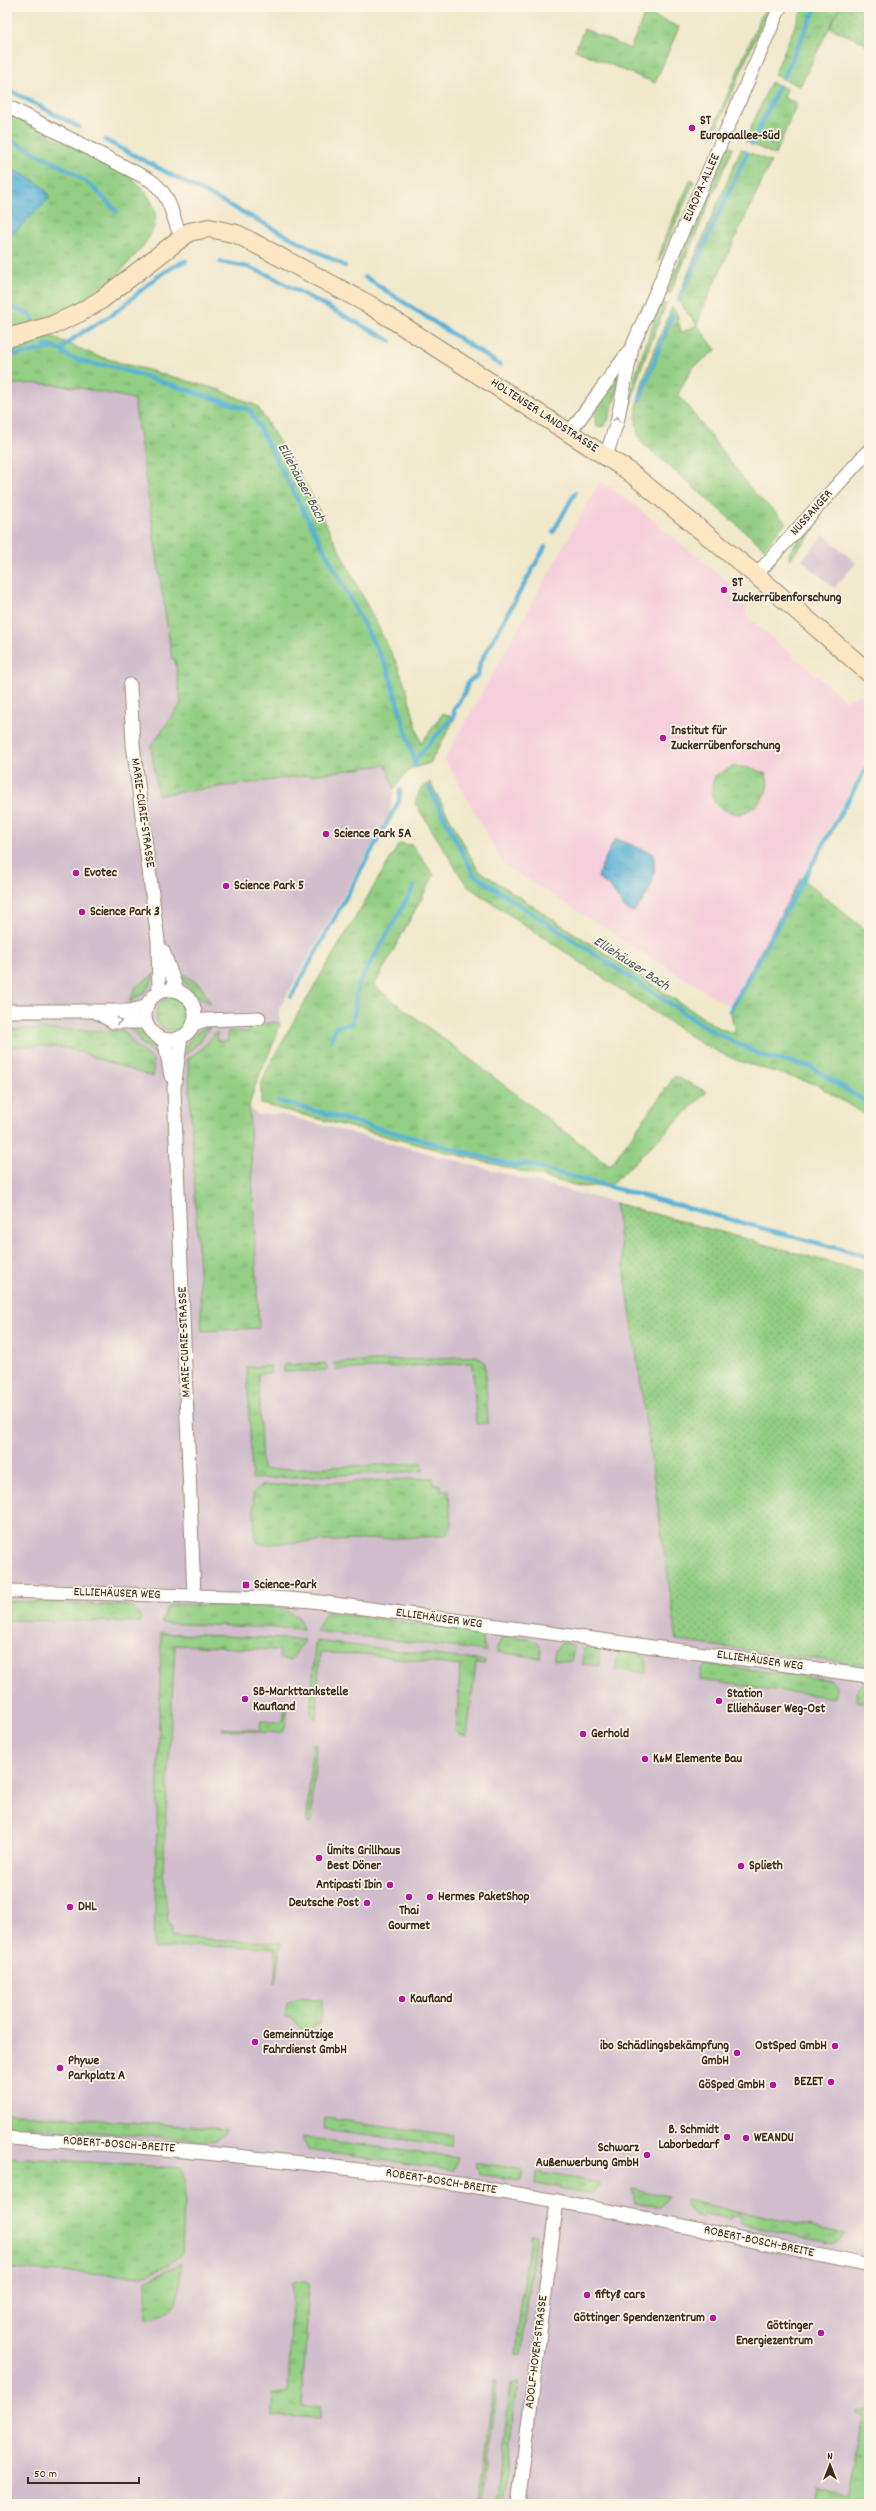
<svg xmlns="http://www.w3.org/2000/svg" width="876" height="2511" font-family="Dekko,sans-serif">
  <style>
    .built { fill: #f5cfdc }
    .industrial { fill: #d1bdcc }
    .grass { fill: url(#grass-tufts); stroke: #667c50 }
    .garden { fill: url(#garden-dots); stroke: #667c50 }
    .water { fill: url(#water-ripples); stroke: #4a6e7a }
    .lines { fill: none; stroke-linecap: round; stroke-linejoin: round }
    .stream { stroke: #5ab2d7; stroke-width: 4.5 }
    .street-casing { stroke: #968974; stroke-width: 15 }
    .secondary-casing { stroke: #968974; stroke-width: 20 }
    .street { stroke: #fff; stroke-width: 13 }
    .secondary { stroke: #fce6c4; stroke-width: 18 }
    .oneway { stroke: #a79f9a }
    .poi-dot { fill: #b5179e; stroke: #fcf5e5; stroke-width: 1.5 }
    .labels { text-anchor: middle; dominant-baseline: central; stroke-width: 3.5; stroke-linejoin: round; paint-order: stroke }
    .poi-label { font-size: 13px; font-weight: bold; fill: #3b2a1e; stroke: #fcf5e5; text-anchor: start }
    .street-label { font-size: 13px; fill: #3b2a1e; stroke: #fcf5e5 }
    .water-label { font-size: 14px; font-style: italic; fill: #465a5f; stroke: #fcf5e5 }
  </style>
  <defs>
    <pattern id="grass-tufts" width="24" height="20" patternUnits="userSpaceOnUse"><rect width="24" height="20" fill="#92ce83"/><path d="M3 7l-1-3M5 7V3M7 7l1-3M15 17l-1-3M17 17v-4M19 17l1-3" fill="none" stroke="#78a76b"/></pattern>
    <pattern id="garden-dots" width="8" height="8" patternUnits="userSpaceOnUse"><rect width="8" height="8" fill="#92ce83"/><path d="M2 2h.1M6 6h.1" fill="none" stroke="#78a76b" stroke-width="1.8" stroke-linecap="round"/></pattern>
    <pattern id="water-ripples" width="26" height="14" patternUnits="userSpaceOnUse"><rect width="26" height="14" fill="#5ab2d7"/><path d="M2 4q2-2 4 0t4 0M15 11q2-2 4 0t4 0" fill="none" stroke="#4c91ae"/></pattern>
  </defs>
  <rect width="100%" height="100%" fill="#fcf5e5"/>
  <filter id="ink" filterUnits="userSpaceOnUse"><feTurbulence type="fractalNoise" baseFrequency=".025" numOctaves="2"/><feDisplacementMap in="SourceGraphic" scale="8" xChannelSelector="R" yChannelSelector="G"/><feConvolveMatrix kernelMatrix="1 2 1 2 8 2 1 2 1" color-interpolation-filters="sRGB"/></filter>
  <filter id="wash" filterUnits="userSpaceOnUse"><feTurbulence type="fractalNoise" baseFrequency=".012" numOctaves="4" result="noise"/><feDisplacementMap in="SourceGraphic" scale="16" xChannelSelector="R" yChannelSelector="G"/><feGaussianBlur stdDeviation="0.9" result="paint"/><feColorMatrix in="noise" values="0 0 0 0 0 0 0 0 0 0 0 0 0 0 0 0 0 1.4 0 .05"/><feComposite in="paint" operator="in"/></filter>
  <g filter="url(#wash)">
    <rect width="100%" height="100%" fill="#f0e8cb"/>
    <path class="built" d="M600 481 628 500 750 600 745 613 749 618 846 701 860 694 869 702V755L730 1007 503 864 445 759Z"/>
    <g class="industrial">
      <path d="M31 382 67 385 134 399 368 708 394 789 390 813 279 1009 280 1024 276 1037 253 1087 249 1107 258 1115 280 1114 615 1203 677 1640 869 1666V2504H7V385Z"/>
      <path d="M824 535 856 563 834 588 802 560Z"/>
    </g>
    <g class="grass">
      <path d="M765 7H769L715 132 712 131Z"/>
      <path d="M803 7H840L800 86 774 75Z"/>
      <path d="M645 13 679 27 655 83 575 50 584 29 630 49Z"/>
      <path d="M771 82 787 89 784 98 797 103 775 155 745 141Z"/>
      <path d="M7 113C35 128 63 142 90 156 107 165 129 174 142 188 164 213 157 230 137 253 101 297 61 316 7 329Z"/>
      <path d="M729 146 733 148 670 294 666 293Z"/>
      <path d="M741 149 771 162 708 296 697 325 716 350 692 368 678 394 754 493 786 522 764 548 641 442C623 410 659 341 672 307L677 314 681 333 697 325 677 299Z"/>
      <path d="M691 179 694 181 658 263 665 237Z"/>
      <path d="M661 302 666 304 639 374 627 416H624L636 373Z"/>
      <path d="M51 336 97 356 220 390 257 406 307 487 397 664 406 688 421 744 443 713 455 718 430 763 410 769 394 789 386 765 158 795 151 746 181 704 175 659H172L134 399C91 390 51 380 7 385V347Z"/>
      <path d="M624 368 608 421 604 426 597 427C588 407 613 383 624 368Z"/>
      <path d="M808 526 816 528 790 559 789 553Z"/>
      <path d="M732 767C744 766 755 769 766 774 773 793 757 808 740 814 715 810 706 800 715 776Z"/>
      <path d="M430 782 478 870 717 1027 735 1034 730 1007 801 878 869 933V1117L815 1084 738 1061 702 1044 467 886 415 803 420 790Z"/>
      <path d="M399 844 412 845 434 875 374 986 610 1166 675 1076 707 1092 611 1185 582 1187 261 1104V1085L267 1070 296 1017Z"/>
      <path d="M177 970 200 985 211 1004C200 1000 181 981 177 970Z"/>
      <path d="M154 974C152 987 141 997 129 1002L136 987Z"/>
      <circle cx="172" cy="1014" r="16"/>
      <path d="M276 1022 280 1024C272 1053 255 1077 249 1107L259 1328 202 1331 188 1059 204 1047 215 1033H217V1041H228V1031L249 1032V1025Z"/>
      <path d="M128 1026C143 1031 155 1041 159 1056L142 1044Z"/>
      <path d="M210 1027 199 1043 184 1055C185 1041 197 1030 210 1027Z"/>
      <path d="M7 1029 124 1031 135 1046 153 1060V1077L67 1048 41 1046 7 1047Z"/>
      <path d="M477 1356 485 1363 488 1423 476 1424 473 1363 335 1370 334 1363Z"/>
      <path d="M326 1363 327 1370 284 1372V1365Z"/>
      <path d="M270 1366 271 1373 258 1374 262 1470 422 1463 423 1471 252 1479 247 1367Z"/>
      <path d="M433 1478 434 1485 440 1484V1490H449L451 1528 448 1533 443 1536 263 1544 257 1542 255 1537 253 1493 260 1486Z"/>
      <path d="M7 1601 131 1606 139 1614 141 1622 7 1620Z"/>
      <path d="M172 1604 279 1607 298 1617 303 1629 161 1623 166 1610Z"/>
      <path d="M326 1612 479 1632 486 1651 316 1631Z"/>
      <path d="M161 1633 304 1640 291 1660 279 1659V1650L175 1645 163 1870 168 1923 172 1926V1937L281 1943 275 1983 276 1948 200 1946 154 1949Z"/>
      <path d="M510 1636C529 1639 542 1635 541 1658L495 1652 502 1638Z"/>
      <path d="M315 1641 485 1661V1664L476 1663 467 1736 456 1733 460 1666 364 1654 320 1653 316 1719 311 1715Z"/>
      <path d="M561 1643 572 1644 574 1649 571 1662 554 1660 555 1651Z"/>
      <path d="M587 1647 596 1648 599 1652 600 1666 582 1664 584 1649Z"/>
      <path d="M624 1652 642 1654 645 1657 646 1673 615 1669 618 1655Z"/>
      <path d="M708 1664 831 1680 836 1687 835 1698 700 1680 701 1670Z"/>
      <path d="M864 1684 869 1685V1703L857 1701V1690Z"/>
      <path d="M285 1704 287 1705 285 1729 280 1733 222 1730V1728L260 1730 261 1721 283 1722Z"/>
      <path d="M312 1744H316L311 1823H307Z"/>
      <path d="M299 1998 322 2000 320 2023 313 2027 312 2040 292 2018 285 2017 288 2002Z"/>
      <path d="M7 2113 226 2129 224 2134 215 2141 7 2126Z"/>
      <path d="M325 2118 452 2135 451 2146 324 2129Z"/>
      <path d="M302 2137 458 2158 454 2170 308 2150Z"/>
      <path d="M7 2157 181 2168 185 2181 182 2254 163 2268 143 2276 7 2269Z"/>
      <path d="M474 2162 523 2170 521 2181 480 2174Z"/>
      <path d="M537 2172 600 2183 599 2187H596L594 2194 536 2184Z"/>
      <path d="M632 2189 668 2196 660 2207 636 2203Z"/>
      <path d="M685 2200 845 2234 839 2242 834 2244 741 2224 742 2216 731 2214 730 2218 704 2213V2217L694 2215 686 2206Z"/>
      <path d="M530 2235 536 2236 521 2355 515 2354Z"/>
      <path d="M181 2263C180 2292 182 2316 146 2319V2281Z"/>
      <path d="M295 2281 309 2283 302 2406 320 2407 319 2418 272 2416 273 2394H288L293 2283Z"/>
      <path d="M494 2381H497L482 2504H479Z"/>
      <path d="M511 2383H518L502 2504H496Z"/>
      <path d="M859 2411 869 2412V2504H816L818 2489 847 2495 864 2416 857 2414Z"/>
    </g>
    <g class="garden">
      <path d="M840 7H869V50L863 42 830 28Z"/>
      <path d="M615 1203 869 1273V1666L677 1641Z"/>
    </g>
    <g class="water">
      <path d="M7 167C20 174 47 182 49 199L14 233 7 236Z"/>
      <path d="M617 839 652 853C660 871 648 900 633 912L625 909 611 888 598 878 600 869 614 841Z"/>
    </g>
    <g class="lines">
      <g class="stream">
        <path d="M783 78 816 7"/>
        <path d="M7 89 79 127"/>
        <path d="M7 138 70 171 93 187 117 212"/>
        <path d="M105 140 345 266"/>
        <path d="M752 144 779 86"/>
        <path d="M220 262 248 267 268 275 391 341"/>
        <path d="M365 277 500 365"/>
        <path d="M679 300 747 153"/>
        <path d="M7 305 30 314 33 320"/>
        <path d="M45 345 61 350 69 357 96 365H108L250 410 388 670 416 766"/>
        <path d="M61 350C76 333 96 326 114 313 137 296 159 270 186 261"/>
        <path d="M7 356 53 348"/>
        <path d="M640 399 672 315"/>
        <path d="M553 532 575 493"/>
        <path d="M414 761 454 716V709L465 692 468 682 478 675 480 663 545 547"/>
        <path d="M429 787 474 875 712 1031 763 1056 811 1067 869 1104"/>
        <path d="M291 997 399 801 400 790"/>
        <path d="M730 1011 869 763"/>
        <path d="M331 1041 336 1027 353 1023 358 985 414 887"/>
        <path d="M279 1101 515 1166 525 1164 869 1257"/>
      </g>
    </g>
  </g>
  <g filter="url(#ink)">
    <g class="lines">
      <defs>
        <g id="street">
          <path d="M7 106 150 180C172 196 170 213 181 236"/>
          <path d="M570 432 630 350"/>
          <path d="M606 456 617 422 632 347 780 7"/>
          <path d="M756 575 869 450"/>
          <path d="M130 685 133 744 158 941 159 991"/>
          <path d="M163 951 177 990"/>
          <circle cx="170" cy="1015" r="25"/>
          <path d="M7 1011H130L145 1007"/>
          <path d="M96 1012 113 1022H145"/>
          <path d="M193 1024 205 1020 259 1018"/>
          <path d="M181 1037 174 1088 194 1596"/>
          <path d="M163 1039 166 1048 171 1076"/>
          <path d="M7 1591 275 1598 312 1601 869 1676"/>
          <path d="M7 2138C160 2147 313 2161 465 2185 600 2207 735 2237 869 2266"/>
          <path d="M518 2504 557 2201"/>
        </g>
        <path id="secondary" d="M7 338 51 326 81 312 101 300 189 232 209 228 237 234 370 305 627 470 756 575 869 673"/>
      </defs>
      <use href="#street" class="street-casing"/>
      <use href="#secondary" class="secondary-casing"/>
      <use href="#street" class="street"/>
      <use href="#secondary" class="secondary"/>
    </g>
    <defs><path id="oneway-chevron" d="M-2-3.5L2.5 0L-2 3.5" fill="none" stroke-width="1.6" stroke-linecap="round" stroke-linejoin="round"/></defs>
    <g class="oneway">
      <use href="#oneway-chevron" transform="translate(617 419) rotate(-79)"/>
      <use href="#oneway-chevron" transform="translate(119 1021) rotate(4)"/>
    </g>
  </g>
  <g class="poi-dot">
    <circle cx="692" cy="128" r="4"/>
    <circle cx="724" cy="590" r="4"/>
    <circle cx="663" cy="738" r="4"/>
    <circle cx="326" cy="834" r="4"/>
    <circle cx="76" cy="873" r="4"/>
    <circle cx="226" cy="886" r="4"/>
    <circle cx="82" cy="912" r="4"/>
    <rect x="242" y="1581" width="8" height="8" rx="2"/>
    <circle cx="245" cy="1699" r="4"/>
    <circle cx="719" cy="1701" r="4"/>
    <circle cx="583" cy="1734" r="4"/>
    <circle cx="645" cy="1759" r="4"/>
    <circle cx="319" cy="1858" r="4"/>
    <circle cx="741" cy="1866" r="4"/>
    <circle cx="390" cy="1885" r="4"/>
    <circle cx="409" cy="1897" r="4"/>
    <circle cx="430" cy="1897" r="4"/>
    <circle cx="367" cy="1903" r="4"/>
    <circle cx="70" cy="1907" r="4"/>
    <circle cx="402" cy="1999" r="4"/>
    <circle cx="255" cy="2042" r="4"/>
    <circle cx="835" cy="2046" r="4"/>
    <circle cx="737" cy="2053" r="4"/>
    <circle cx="60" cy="2068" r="4"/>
    <circle cx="831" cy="2082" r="4"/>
    <circle cx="773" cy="2085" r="4"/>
    <circle cx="727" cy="2137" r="4"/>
    <circle cx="746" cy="2138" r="4"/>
    <circle cx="647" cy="2155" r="4"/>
    <circle cx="587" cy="2295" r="4"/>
    <circle cx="713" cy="2318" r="4"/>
    <circle cx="821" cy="2333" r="4"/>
  </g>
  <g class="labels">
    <g class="poi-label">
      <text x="700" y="121">ST<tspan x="700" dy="15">Europaallee-Süd</tspan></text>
      <text x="732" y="583">ST<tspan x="732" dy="15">Zuckerrübenforschung</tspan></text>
      <text x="671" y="731">Institut für<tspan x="671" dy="15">Zuckerrübenforschung</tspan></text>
      <text x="334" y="834">Science Park 5A</text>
      <text x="84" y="873">Evotec</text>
      <text x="234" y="886">Science Park 5</text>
      <text x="90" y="912">Science Park 3</text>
      <text x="254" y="1585">Science-Park</text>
      <text x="253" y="1692">SB-Markttankstelle<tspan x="253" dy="15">Kaufland</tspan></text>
      <text x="727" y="1694">Station<tspan x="727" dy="15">Elliehäuser Weg-Ost</tspan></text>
      <text x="591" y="1734">Gerhold</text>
      <text x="653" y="1759">K&amp;M Elemente Bau</text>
      <text x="327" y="1851">Ümits Grillhaus<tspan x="327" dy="15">Best Döner</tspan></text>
      <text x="749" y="1866">Splieth</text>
      <text x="382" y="1885" text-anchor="end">Antipasti Ibin</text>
      <text x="438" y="1897">Hermes PaketShop</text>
      <text x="359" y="1903" text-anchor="end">Deutsche Post</text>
      <text x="78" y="1907">DHL</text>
      <text x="409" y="1911" text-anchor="middle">Thai<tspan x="409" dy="15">Gourmet</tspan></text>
      <text x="410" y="1999">Kaufland</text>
      <text x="263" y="2035">Gemeinnützige<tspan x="263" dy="15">Fahrdienst GmbH</tspan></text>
      <text x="729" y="2046" text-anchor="end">ibo Schädlingsbekämpfung<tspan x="729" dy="15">GmbH</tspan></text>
      <text x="827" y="2046" text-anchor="end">OstSped GmbH</text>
      <text x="68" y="2061">Phywe<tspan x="68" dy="15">Parkplatz A</tspan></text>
      <text x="823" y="2082" text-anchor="end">BEZET</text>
      <text x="765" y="2085" text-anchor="end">GöSped GmbH</text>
      <text x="719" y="2130" text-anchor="end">B. Schmidt<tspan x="719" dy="15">Laborbedarf</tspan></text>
      <text x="754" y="2138">WEANDU</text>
      <text x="639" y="2148" text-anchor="end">Schwarz<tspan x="639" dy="15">Außenwerbung GmbH</tspan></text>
      <text x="595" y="2295">fifty8 cars</text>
      <text x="705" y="2318" text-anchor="end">Göttinger Spendenzentrum</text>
      <text x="813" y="2326" text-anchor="end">Göttinger<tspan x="813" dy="15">Energiezentrum</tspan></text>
    </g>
    <g class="street-label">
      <text transform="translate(702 188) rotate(-66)">EUROPA-ALLEE</text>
      <text transform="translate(544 416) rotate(33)">HOLTENSER LANDSTRASSE</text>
      <text transform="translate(812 513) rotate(-48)">NUSSANGER</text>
      <text transform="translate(142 813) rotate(82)">MARIE-CURIE-STRASSE</text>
      <text transform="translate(185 1342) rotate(-92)">MARIE-CURIE-STRASSE</text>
      <text transform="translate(117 1594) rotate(2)">ELLIEHÄUSER WEG</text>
      <text transform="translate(439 1619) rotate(8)">ELLIEHÄUSER WEG</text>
      <text transform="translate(760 1661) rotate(8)">ELLIEHÄUSER WEG</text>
      <text transform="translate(119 2145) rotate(4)">ROBERT-BOSCH-BREITE</text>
      <text transform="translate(441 2182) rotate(9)">ROBERT-BOSCH-BREITE</text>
      <text transform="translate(759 2242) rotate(12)">ROBERT-BOSCH-BREITE</text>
      <text transform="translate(537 2352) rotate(-83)">ADOLF-HOYER-STRASSE</text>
    </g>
    <g class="water-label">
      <text transform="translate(301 483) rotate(62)">Elliehäuser Bach</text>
      <text transform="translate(631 964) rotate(33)">Elliehäuser Bach</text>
    </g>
  </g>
  <rect width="876" height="2511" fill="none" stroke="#fcf5e5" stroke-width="24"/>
  <g transform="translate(830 2465)" stroke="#fcf5e5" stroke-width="3" paint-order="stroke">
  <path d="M0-3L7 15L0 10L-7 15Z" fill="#3b2a1e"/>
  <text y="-6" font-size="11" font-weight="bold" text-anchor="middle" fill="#3b2a1e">N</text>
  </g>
  <path d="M28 2477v6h111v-6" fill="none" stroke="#3b2a1e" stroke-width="2"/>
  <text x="34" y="2477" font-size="12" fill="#3b2a1e" stroke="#fcf5e5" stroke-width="3" paint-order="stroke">50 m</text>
</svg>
